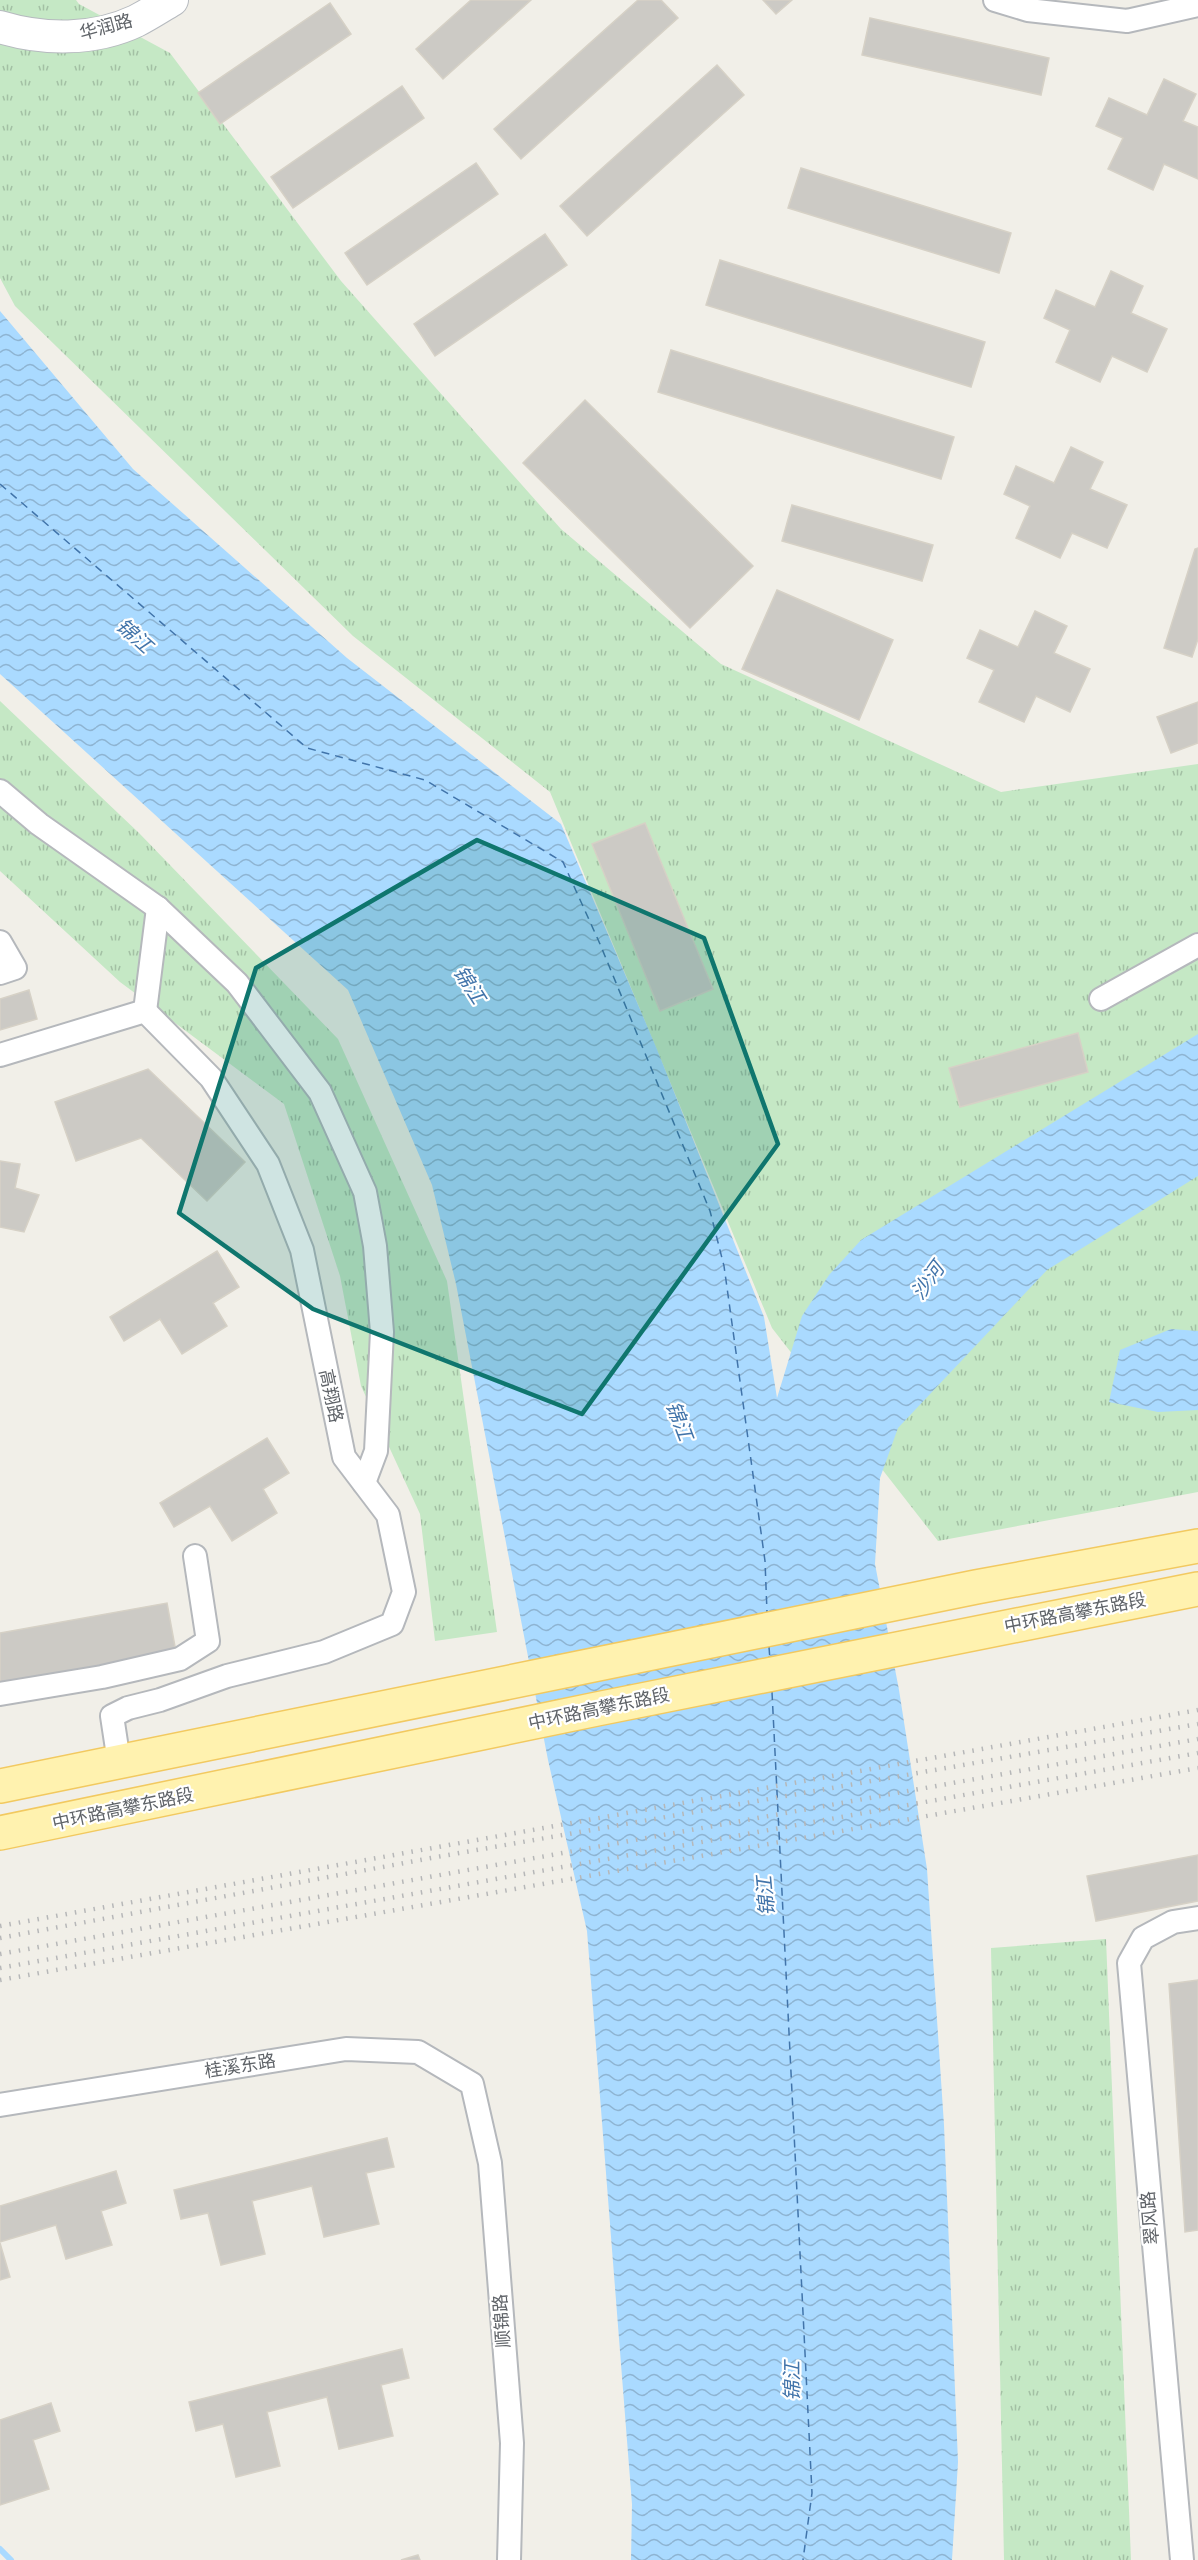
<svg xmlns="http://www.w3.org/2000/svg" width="1198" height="2560" font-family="Signika,'Noto Sans SC',sans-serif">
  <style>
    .park { fill: url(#park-tufts) }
    .water { fill: url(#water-waves) }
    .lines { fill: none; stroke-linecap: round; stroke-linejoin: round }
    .stream { stroke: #aadaff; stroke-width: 6 }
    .ferry { stroke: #4174aa; stroke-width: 1.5; stroke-dasharray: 8 6; stroke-linecap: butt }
    .building { fill: #cccac5; stroke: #d6d1c6; stroke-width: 1.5 }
    .street-casing { stroke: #b5b8bc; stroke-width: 26 }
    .secondary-casing { stroke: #b6babf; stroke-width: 34 }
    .primary-casing { stroke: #f2c960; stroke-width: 36 }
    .street { stroke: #fff; stroke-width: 22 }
    .secondary { stroke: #fff; stroke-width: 32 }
    .primary { stroke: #fff2af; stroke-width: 33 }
    .rail { stroke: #b6b7b8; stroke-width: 4.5; stroke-dasharray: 1.5 8; stroke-linecap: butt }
    .marked { fill: #0f766e; fill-opacity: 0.2; stroke: #0f766e; stroke-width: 4.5; stroke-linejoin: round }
    .labels { text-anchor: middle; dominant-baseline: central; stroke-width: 4.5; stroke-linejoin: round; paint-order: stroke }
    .street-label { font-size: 18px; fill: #5f6368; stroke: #fff }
    .water-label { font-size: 20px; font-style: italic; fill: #4174aa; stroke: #fff }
  </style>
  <defs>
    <pattern id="park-tufts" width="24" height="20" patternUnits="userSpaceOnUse" patternTransform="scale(1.5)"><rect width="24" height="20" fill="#c5e8c5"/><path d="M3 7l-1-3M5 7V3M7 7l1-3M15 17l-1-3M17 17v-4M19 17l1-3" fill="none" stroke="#a3c0a4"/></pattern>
    <pattern id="water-waves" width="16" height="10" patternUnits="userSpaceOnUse" patternTransform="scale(1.5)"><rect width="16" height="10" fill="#aadaff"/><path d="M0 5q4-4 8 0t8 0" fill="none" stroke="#8eb4d2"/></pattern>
  </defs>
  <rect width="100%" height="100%" fill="#f1efe8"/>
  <g class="park">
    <path d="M0 0H76L79 4 170 53 341 281 561 529 721 664 1001 792 1198 764V1492L938 1541 772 1328 550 792 353 636 15 306 0 278Z"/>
    <path d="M0 701 139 833 338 1039 447 1281 497 1632 435 1641 420 1514 361 1386 340 1276 284 1104 120 982 0 871Z"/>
    <path d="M1106 1939 1131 2560H1004L991 1948Z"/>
  </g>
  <g class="water">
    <path d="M0 311 133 469 347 658 561 824 656 1047 764 1317 777 1398 802 1316 829 1275 861 1240 1198 1034V1176L1047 1270 898 1428 880 1478 875 1564 899 1690 927 1869 944 2125 958 2462 952 2560H631L632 2504 587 1931 548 1760 456 1284 432 1185 348 990 0 674Z"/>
    <path d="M1171 1329 1198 1331V1410L1158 1412 1109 1402 1120 1350Z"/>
  </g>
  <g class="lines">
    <path class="stream" d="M0 2549 11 2560"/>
    <g class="ferry">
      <path d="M0 484 307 748 425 780 563 862 600 944 710 1211 724 1266 765 1561 767 1612"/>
      <path d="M769 1647 770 1660"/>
      <path d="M772 1692 812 2493 803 2560"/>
    </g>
  </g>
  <g class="building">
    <path d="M471 0H531L443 79 416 49Z"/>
    <path d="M638 0H661L678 18 521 159 494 129Z"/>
    <path d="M763 0H792L776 14Z"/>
    <path d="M330 3 351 34 220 124 198 93Z"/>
    <path d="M870 18 1049 58 1041 95 862 55Z"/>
    <path d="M717 65 744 95 587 236 560 206Z"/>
    <path d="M1164 79 1196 94 1183 121 1198 127V179L1164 164 1153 190 1108 169 1123 138 1096 126 1109 98 1147 115Z"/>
    <path d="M402 86 424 118 293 208 271 177Z"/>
    <path d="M476 163 498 194 367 285 345 253Z"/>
    <path d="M801 168 1011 233 999 273 788 208Z"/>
    <path d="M545 234 567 265 435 356 414 324Z"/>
    <path d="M720 260 985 342 971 387 706 305Z"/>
    <path d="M1111 271 1143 286 1131 313 1167 329 1147 372 1112 356 1100 382 1056 362 1070 330 1044 318 1056 290 1095 307Z"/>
    <path d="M671 350 954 437 941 479 658 392Z"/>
    <path d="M585 400 753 566 690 628 523 463Z"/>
    <path d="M1071 447 1103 462 1090 489 1127 505 1107 548 1072 533 1060 558 1016 538 1030 506 1004 494 1016 466 1054 483Z"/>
    <path d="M792 505 933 545 922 581 782 541Z"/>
    <path d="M1198 548V639L1192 657 1164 648 1195 549Z"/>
    <path d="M777 590 893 640 859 720 742 669Z"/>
    <path d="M1035 611 1067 626 1054 653 1090 669 1070 712 1036 696 1024 722 979 702 994 670 967 658 980 630 1018 647Z"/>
    <path d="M1198 702V743L1171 753 1157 717Z"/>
    <path d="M645 823 713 989 660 1011 592 844Z"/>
    <path d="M29 990 37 1019 0 1030V999Z"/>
    <path d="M1078 1033 1088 1072 960 1107 949 1068Z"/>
    <path d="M148 1069 245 1162 207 1201 141 1138 76 1161 55 1102Z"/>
    <path d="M0 1161 20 1164 15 1188 39 1195 24 1232 0 1227Z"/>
    <path d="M217 1251 239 1287 213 1303 227 1326 182 1354 160 1319 124 1341 110 1317Z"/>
    <path d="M267 1438 289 1473 263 1489 277 1513 232 1541 210 1506 174 1527 160 1503Z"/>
    <path d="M167 1603 176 1652 0 1684V1633Z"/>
    <path d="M1198 1855V1901L1096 1921 1087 1876Z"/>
    <path d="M1198 1980V2230L1185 2232 1169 1984Z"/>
    <path d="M387 2138 394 2167 366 2173 379 2224 324 2237 312 2186 252 2201 265 2254 221 2265 208 2213 181 2219 174 2190Z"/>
    <path d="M116 2171 126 2203 101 2211 112 2245 66 2259 56 2225 0 2242V2206Z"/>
    <path d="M0 2243 10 2277 0 2280Z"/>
    <path d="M402 2349 409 2378 381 2385 393 2436 339 2449 327 2397 267 2412 280 2466 236 2477 223 2424 196 2431 189 2402Z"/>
    <path d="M51 2403 60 2431 33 2440 49 2489 0 2505V2420Z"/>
    <path d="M418 2555 420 2560H401Z"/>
  </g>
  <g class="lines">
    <defs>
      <g id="street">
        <path d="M995 0 1028 10 1127 21 1198 5"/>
        <path d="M0 791 39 824 158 908 237 983 320 1092 365 1192 375 1246 382 1332 376 1451 364 1483"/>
        <path d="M0 942 15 968 0 973"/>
        <path d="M1101 999 1198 945"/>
        <path d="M145 1011 158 908"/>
        <path d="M0 1055 145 1011 211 1078 268 1164 302 1250 344 1457 388 1515 404 1592 392 1624 324 1652 227 1676 160 1700 128 1708 112 1716 119 1762"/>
        <path d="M0 1694 102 1677 180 1659 208 1641 195 1556"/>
        <path d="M0 2105 346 2049 418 2052 472 2084 490 2163 512 2443 509 2560"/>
        <path d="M1182 2560 1129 1963 1143 1938 1173 1922 1198 1918"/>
      </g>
      <path id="secondary" d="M0 27C43 40 94 41 136 21 148 15 160 7 172 0"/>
      <g id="primary">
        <path d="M0 1786 976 1587 1198 1546"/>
        <path d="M0 1833 597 1709 1198 1589"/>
      </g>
    </defs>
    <use href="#street" class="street-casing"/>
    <use href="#secondary" class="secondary-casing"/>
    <use href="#primary" class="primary-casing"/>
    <use href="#street" class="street"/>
    <use href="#secondary" class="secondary"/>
    <use href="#primary" class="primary"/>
    <g class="rail">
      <path d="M0 1926 1198 1710"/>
      <path d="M0 1938 431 1858 1198 1724"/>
      <path d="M0 1954 1198 1739"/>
      <path d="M0 1968 1198 1753"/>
      <path d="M0 1980 1198 1768"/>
    </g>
  </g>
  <path class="marked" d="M477 840 704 938 778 1144 582 1414 313 1309 179 1213 256 968Z"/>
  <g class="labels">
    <g class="street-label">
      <text transform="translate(106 27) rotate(-15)">华润路</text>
      <text transform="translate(331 1396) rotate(78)">高翔路</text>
      <text transform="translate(1075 1613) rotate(-11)">中环路高攀东路段</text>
      <text transform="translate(599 1709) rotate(-12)">中环路高攀东路段</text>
      <text transform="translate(123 1809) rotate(-12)">中环路高攀东路段</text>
      <text transform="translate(240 2066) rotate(-9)">桂溪东路</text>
      <text transform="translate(1150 2218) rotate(-95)">翠风路</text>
      <text transform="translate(502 2321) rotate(-94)">顺锦路</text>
    </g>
    <g class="water-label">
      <text transform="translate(134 636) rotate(42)">锦江</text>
      <text transform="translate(469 985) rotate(57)">锦江</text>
      <text transform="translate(928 1281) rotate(-54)">沙河</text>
      <text transform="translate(679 1421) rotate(69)">锦江</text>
      <text transform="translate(766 1896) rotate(-95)">锦江</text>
      <text transform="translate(792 2381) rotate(-90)">锦江</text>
    </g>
  </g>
</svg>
